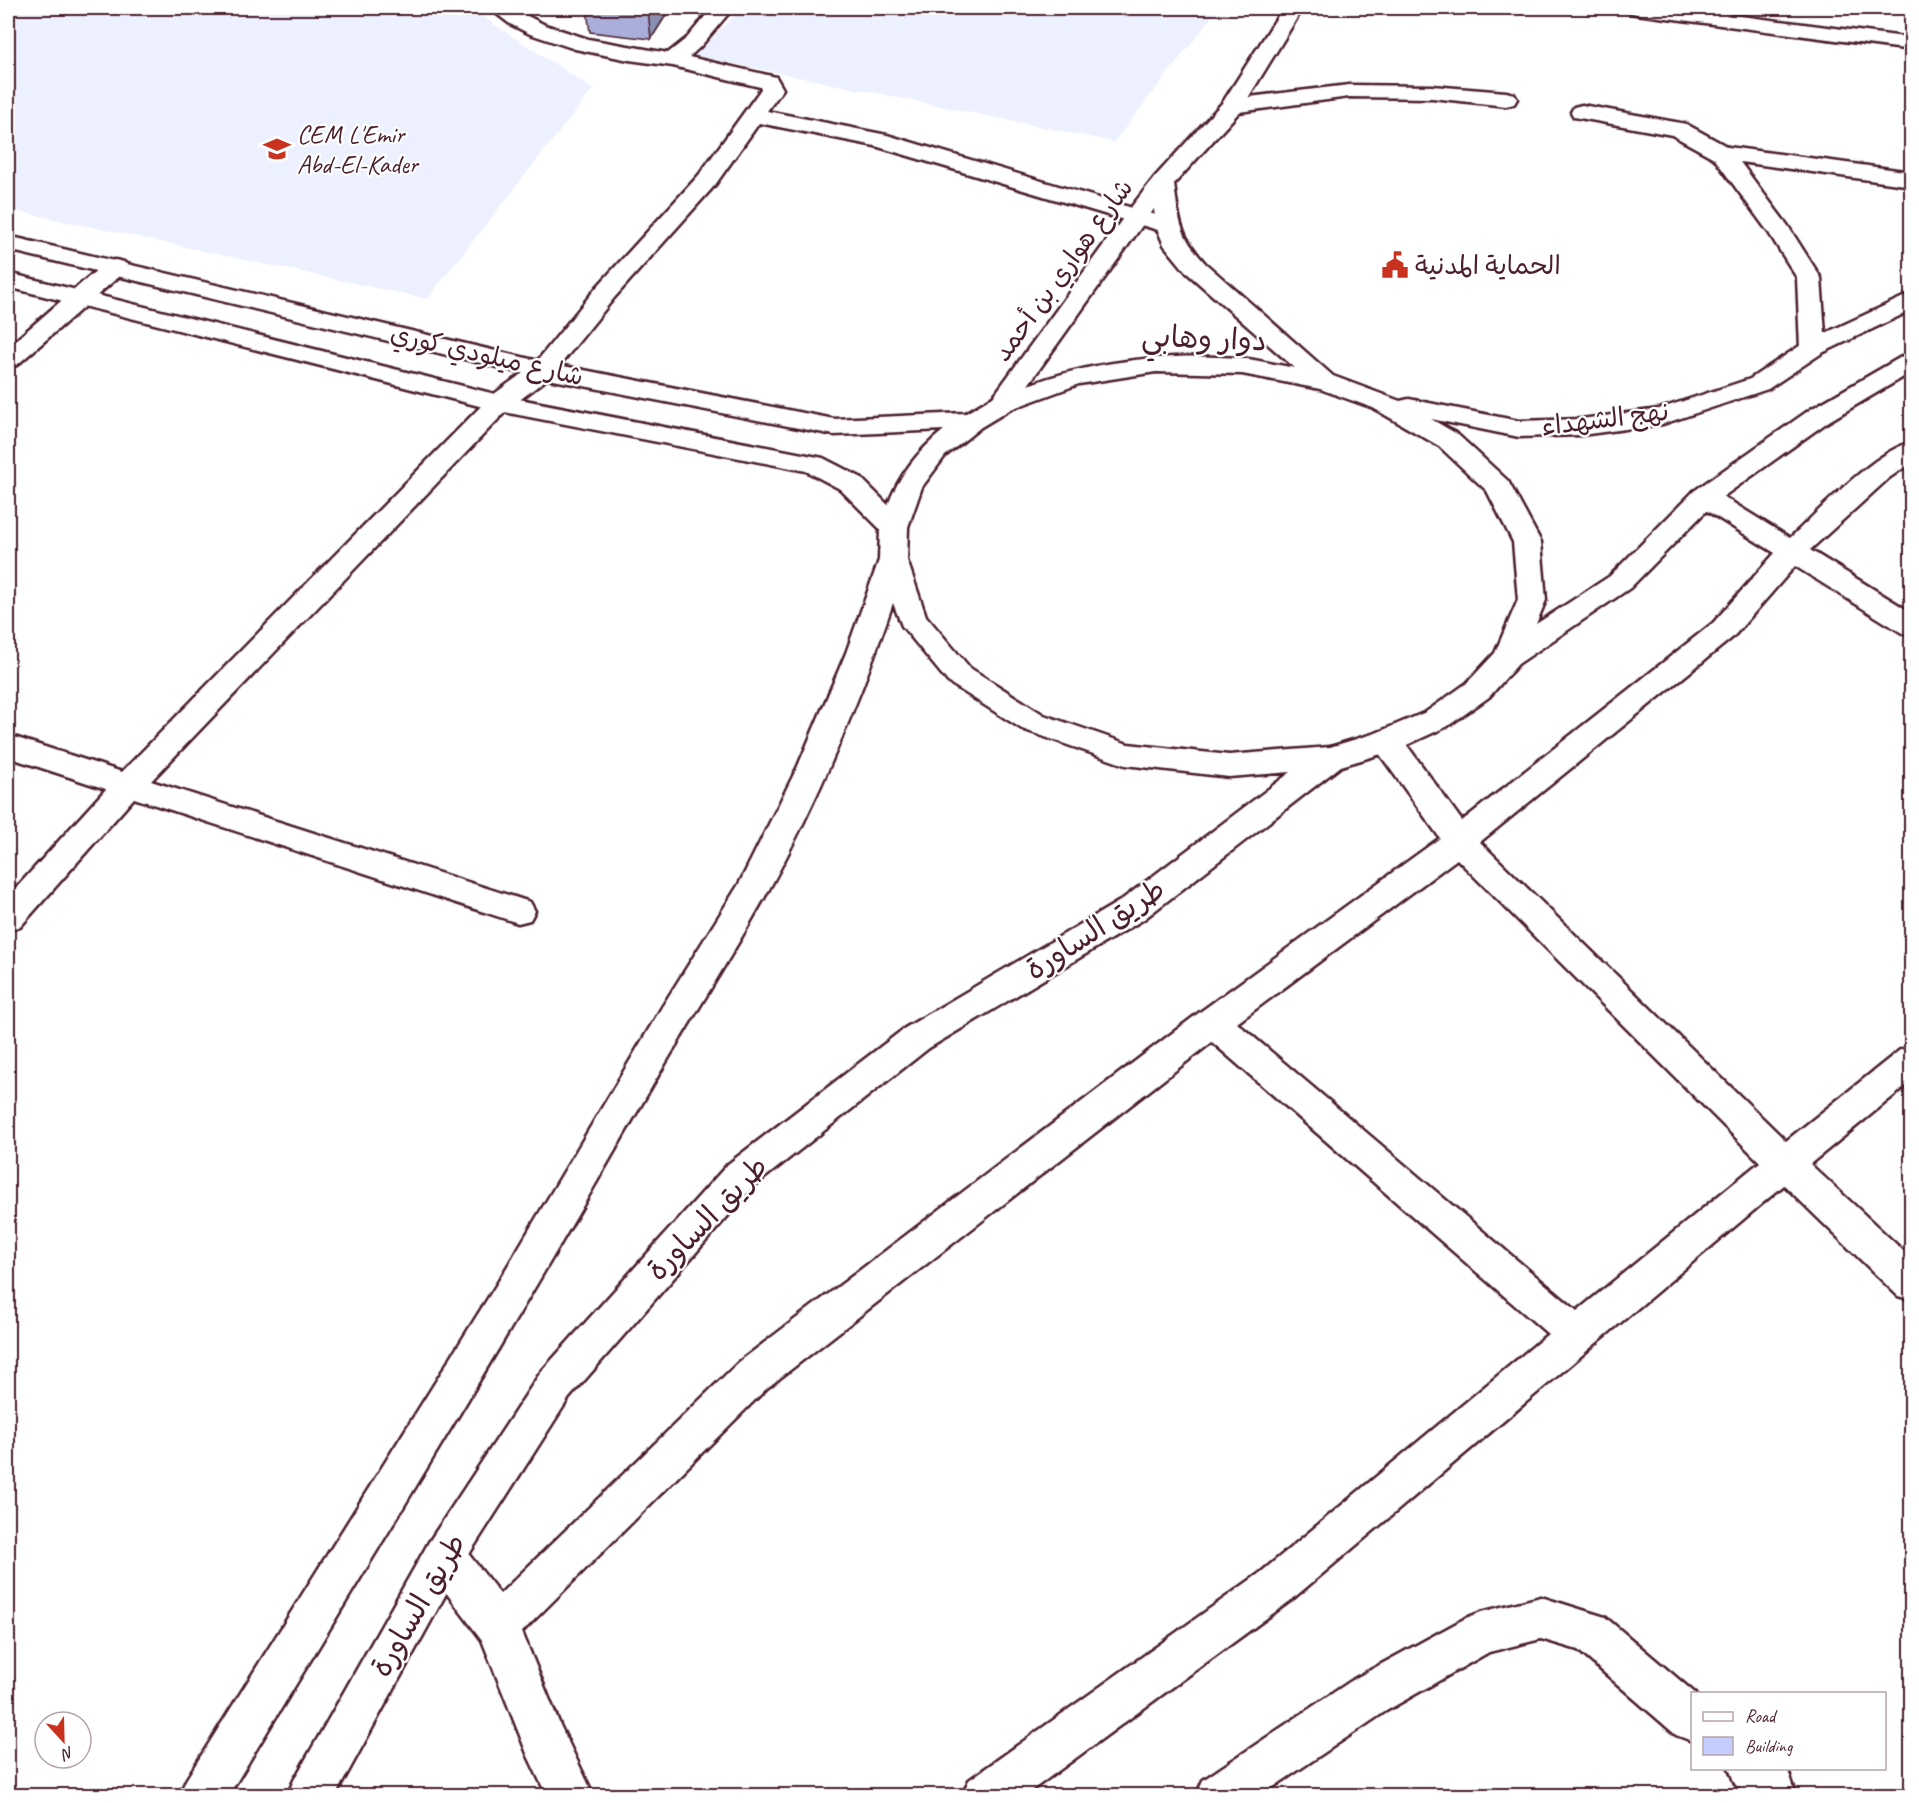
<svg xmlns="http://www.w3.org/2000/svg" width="1919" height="1803" font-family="Caveat,'Playpen Sans Arabic',sans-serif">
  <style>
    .built { fill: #edf0ff }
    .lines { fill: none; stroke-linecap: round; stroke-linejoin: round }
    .lane-casing { stroke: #4a1f2b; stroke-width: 5 }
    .street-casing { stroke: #4a1f2b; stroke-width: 5 }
    .secondary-casing { stroke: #4a1f2b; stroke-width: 5 }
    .lane { fill: #fff; fill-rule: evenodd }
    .street { fill: #fff; fill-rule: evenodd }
    .secondary { fill: #fff; fill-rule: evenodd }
    .wall { fill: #a9afda; stroke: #4a1f2b; stroke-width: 1.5 }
    .shaded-wall { fill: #898fb2; stroke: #4a1f2b; stroke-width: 1.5 }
    .building { fill: #c4ccfe; stroke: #4a1f2b; stroke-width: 1.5 }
    .labels { text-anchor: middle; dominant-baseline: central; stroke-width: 4.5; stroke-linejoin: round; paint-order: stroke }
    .far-poi-label { font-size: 26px; fill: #4a1f2b; stroke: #fff; text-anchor: start }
    .far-street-label { font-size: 26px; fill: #4a1f2b; stroke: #fff }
    .street-label { font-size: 30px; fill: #4a1f2b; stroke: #fff }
  </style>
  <rect width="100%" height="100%" fill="#fff"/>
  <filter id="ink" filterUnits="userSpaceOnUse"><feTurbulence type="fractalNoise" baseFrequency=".0167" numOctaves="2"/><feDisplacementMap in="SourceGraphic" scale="12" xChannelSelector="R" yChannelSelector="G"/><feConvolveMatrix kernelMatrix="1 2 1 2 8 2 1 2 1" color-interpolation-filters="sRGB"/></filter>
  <g filter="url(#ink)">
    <g class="built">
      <path d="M8 8H469L593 89 427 299 8 209Z"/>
      <path d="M744 8H1219L1114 142 692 55Z"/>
    </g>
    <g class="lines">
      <defs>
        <g id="lane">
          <path d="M1626 8H1679L1912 38V50L1636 14 1629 12Z"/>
          <path d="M1349 85 1432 86 1506 92 1514 94 1517 99 1514 104 1506 106 1432 98 1349 97 1232 113 1224 111 1221 106 1224 101 1232 99Z"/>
          <path d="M1582 105 1686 124 1728 147 1912 172V186L1740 162 1788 226 1821 278 1826 348 1822 353 1813 356 1804 353 1800 348 1797 278 1769 233 1714 158 1672 135 1574 117 1571 112 1574 107Z"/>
        </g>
        <g id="street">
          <path d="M489 8H512L545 25 588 39 668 53 687 38 712 8H733L701 46 689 57 776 77 783 89 767 111 887 135 1176 221 1180 226 1176 231 1168 233 875 146 759 123 715 185 614 298 552 375 508 409 151 781 530 902 535 911 530 920 518 923 134 798 20 927 8 930V897L106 789 8 757V735L122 772 490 397 534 365 596 288 699 175 761 89 760 87 673 66 629 60 575 49 530 34 510 24Z"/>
          <path d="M115 260 124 262 127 267 124 272 17 365 8 367V347L106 262Z"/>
          <path d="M1912 442V462L1889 478 1810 550 1912 613V635L1902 633 1795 566 1733 637 1480 842 1786 1141 1900 1050 1912 1046V1081L1810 1164 1912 1259V1300L1898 1296 1784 1185 1290 1601 1024 1796H962L969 1780 1260 1573 1548 1334 1212 1042 767 1388 522 1632 560 1725 594 1796H547L528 1756 482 1640 429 1570 423 1556 429 1542 444 1536 459 1542 500 1594 739 1362 1200 1012 1440 838 1376 749 1372 741 1376 733 1387 730 1398 733 1462 821 1713 623 1775 553 1694 503 1690 497 1694 491 1704 489 1714 491 1790 538C1819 511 1875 451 1912 442ZM1457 859 1760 1162 1577 1311 1237 1023Z"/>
          <path d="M1541 1597 1605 1617 1696 1694H1692V1741L1676 1735 1578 1650 1541 1639 1489 1652 1386 1711 1260 1796H1196L1203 1780 1354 1679 1466 1618 1481 1612Z"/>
          <path d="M1729 1768H1787L1797 1796H1748L1735 1784Z"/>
        </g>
        <path id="secondary" d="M1283 8H1303L1240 111 1174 184C1179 221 1179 234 1205 263L1333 376 1400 401 1409 399 1519 421 1581 419 1659 409 1750 379 1804 343 1912 293V310L1822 353 1768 389 1663 424 1581 435 1519 437 1431 419 1457 434 1508 481 1541 542 1546 600 1536 624 1610 576 1694 491 1811 409 1903 356 1912 354V372L1829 421 1714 503 1630 588 1518 664 1489 697 1448 726 1398 749 1341 766 1144 919 929 1048 754 1186 569 1398 459 1570 335 1796H287L294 1780 429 1542 541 1372 728 1164 905 1028 1120 901 1291 772 1229 777 1125 765 1022 729 948 682 902 626 893 603C859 702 818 801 767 893 728 963 684 1030 644 1100 510 1334 369 1564 228 1796H179L186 1780 500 1279 662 1007 739 884 798 766 846 653 879 560 880 529 840 489 806 471 499 411 8 287V273L499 395 823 458 860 477 888 505C899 475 919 450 944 430L834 435 543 378 8 250V236L543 362 834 419 966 413 993 397 1129 210 1154 178 1223 102ZM1154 209 1156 226 1164 245 1187 273 1295 368C1277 365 1258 360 1240 358 1168 353 1096 360 1028 385ZM1156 372 1242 374 1320 389 1373 408 1439 446 1487 491 1513 542 1518 600 1495 653 1467 683 1426 712 1376 733 1330 747 1229 755 1128 744 1044 715 970 668 926 616 907 560 908 527 922 487 945 456 981 427 1011 409 1079 384Z"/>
      </defs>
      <use href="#lane" class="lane-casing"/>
      <use href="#street" class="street-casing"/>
      <use href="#secondary" class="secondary-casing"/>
      <use href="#lane" class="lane"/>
      <use href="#street" class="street"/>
      <use href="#secondary" class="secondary"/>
    </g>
    <path class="wall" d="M543 8H697L694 14 668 12 651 39 590 32 587 11Z"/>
    <path class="shaded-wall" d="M650 8H668V12L651 39 648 11Z"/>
    <path class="building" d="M616 8H650L648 11Z"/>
  </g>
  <defs>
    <symbol id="school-bare" viewBox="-9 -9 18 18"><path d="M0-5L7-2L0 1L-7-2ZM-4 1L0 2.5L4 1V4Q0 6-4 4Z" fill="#c8321e" stroke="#fff" stroke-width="2.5" paint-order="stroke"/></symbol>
    <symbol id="civic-bare" viewBox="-9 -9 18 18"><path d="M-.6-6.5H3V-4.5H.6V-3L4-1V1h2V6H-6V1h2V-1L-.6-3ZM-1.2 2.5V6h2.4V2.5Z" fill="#c8321e" stroke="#fff" stroke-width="2.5" paint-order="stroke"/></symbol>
  </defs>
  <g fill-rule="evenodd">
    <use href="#school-bare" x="258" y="130" width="38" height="38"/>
    <use href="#civic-bare" x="1376" y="246" width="38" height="38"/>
  </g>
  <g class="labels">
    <g class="far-poi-label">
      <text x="297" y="134">CEM L'Emir<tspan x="297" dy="30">Abd-El-Kader</tspan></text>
      <text x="1415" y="265">الحماية المدنية</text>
    </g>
    <g class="far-street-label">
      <text transform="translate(1063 270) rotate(-54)">شارع هواري بن أحمد</text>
      <text transform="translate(487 355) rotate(13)">شارع ميلودي كوري</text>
      <text transform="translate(1605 419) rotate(-7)">نهج الشهداء</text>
    </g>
    <g class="street-label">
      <text transform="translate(1204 338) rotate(2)">دوار وهابي</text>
      <text transform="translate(1095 929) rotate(-33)">طريق الساورة</text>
      <text transform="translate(707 1218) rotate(-46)">طريق الساورة</text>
      <text transform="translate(418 1605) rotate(-60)">طريق الساورة</text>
    </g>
  </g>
  <rect width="1919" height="1803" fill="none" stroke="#fff" stroke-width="30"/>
  <rect x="15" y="15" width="1889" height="1773" fill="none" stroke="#4a1f2b" stroke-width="2" filter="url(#ink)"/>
  <rect x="1691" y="1692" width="195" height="78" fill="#ffffff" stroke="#b7a5aa" stroke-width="1.5"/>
  <rect x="1703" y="1712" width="30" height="9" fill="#ffffff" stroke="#b7a5aa" stroke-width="1.5"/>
  <text x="1745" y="1722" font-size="18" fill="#4a1f2b">Road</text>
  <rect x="1703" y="1737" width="30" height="18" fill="#c4ccfe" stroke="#b7a5aa" stroke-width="1.5"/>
  <text x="1745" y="1752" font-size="18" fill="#4a1f2b">Building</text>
  <g transform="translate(63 1740) rotate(158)"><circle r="28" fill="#ffffff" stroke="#b7a5aa" stroke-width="1.5"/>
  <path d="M0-4.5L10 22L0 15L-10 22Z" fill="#c8321e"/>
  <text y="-9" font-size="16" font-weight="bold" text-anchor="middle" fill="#4a1f2b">N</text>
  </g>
</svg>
